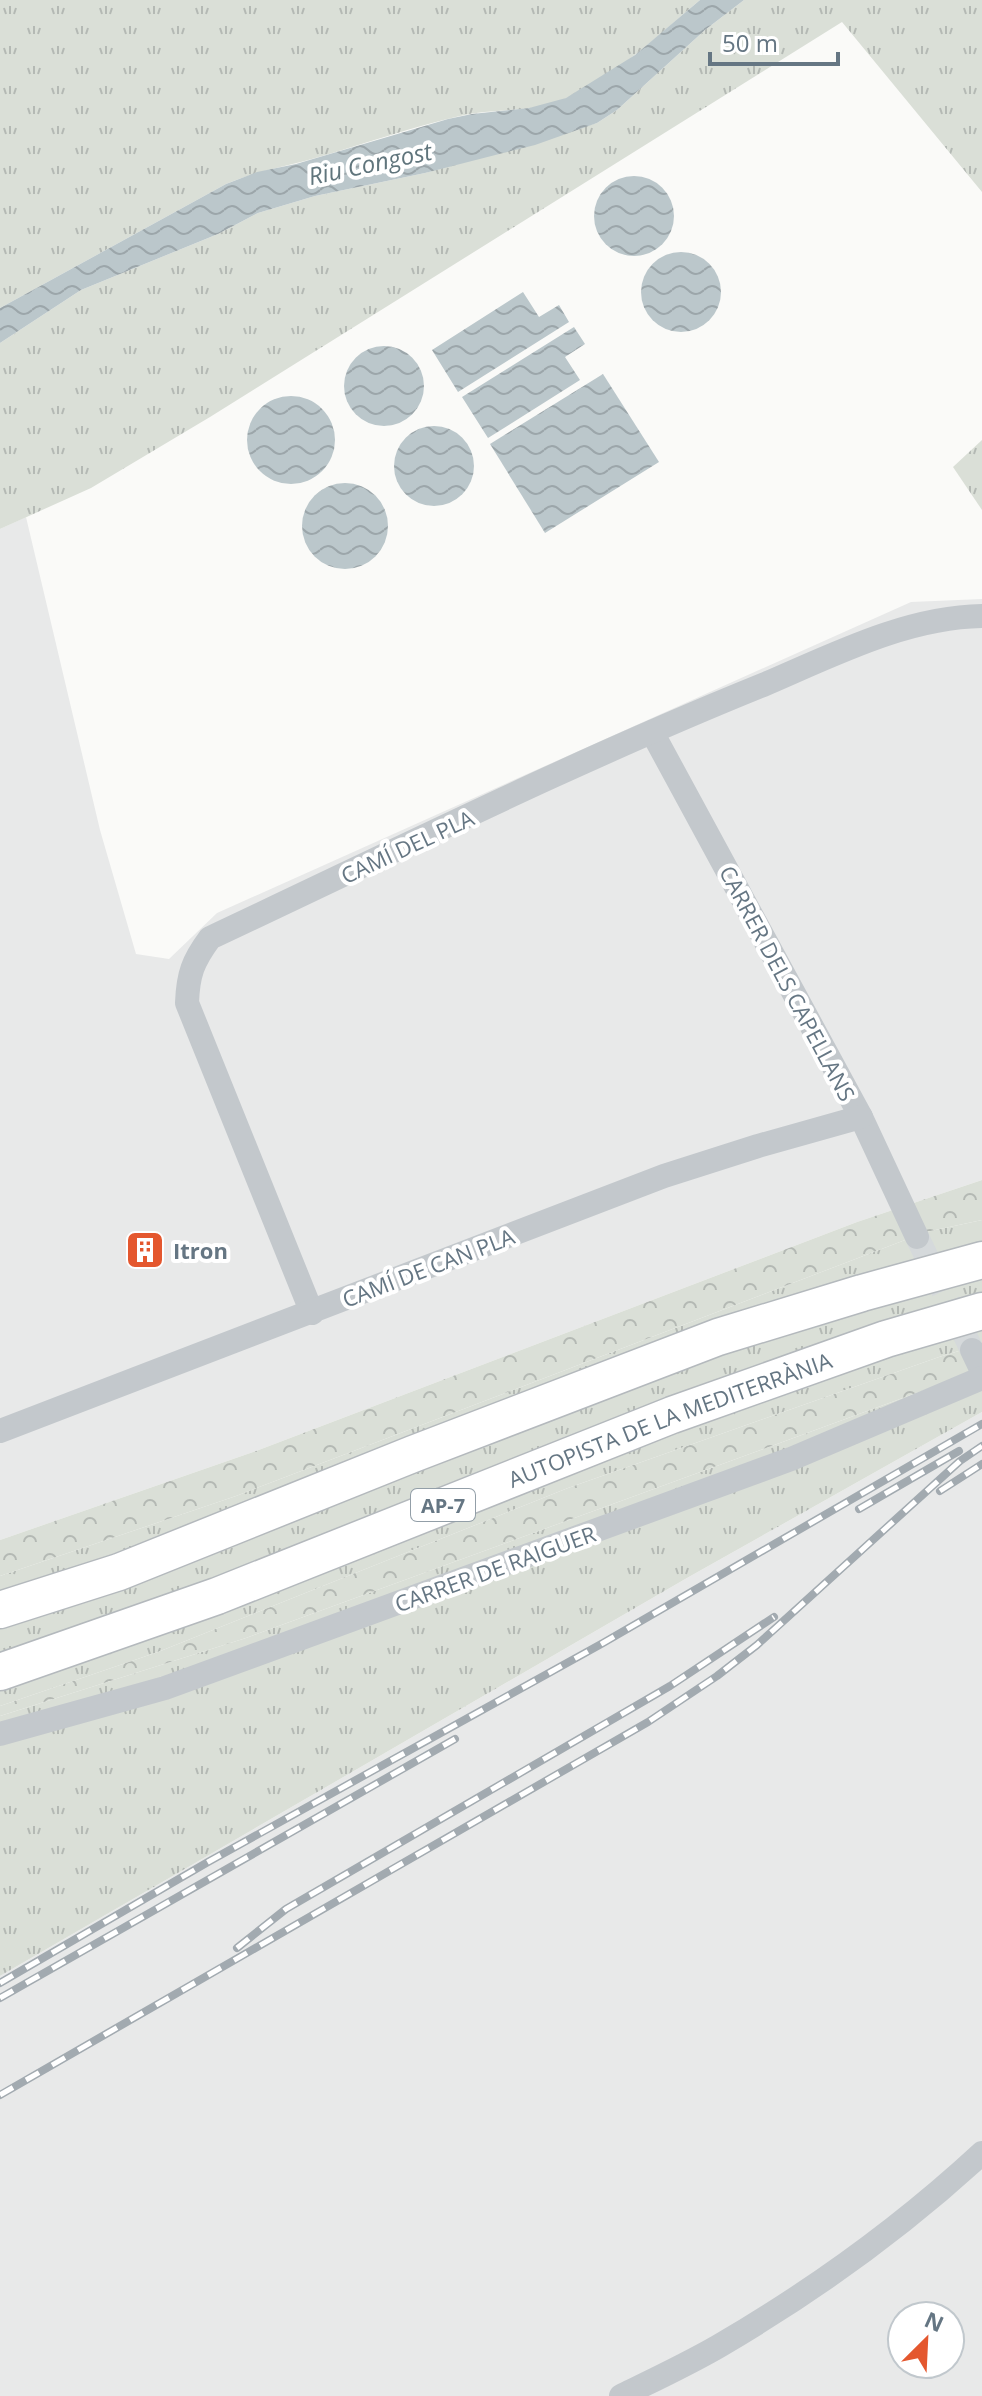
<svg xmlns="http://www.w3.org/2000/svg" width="982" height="2396" font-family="'Open Sans',sans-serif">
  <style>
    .built { fill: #e8e9e9; fill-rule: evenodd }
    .grass { fill: url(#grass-tufts) }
    .forest { fill: url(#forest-crowns) }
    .water { fill: url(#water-waves) }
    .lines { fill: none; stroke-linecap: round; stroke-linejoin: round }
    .minor-tunnel { stroke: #d5d9db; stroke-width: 24; stroke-dasharray: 24 12; stroke-linecap: butt }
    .highway-casing { stroke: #b4b9bd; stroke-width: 39 }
    .minor { stroke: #c3c8cc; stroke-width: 24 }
    .highway { stroke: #fff; stroke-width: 36 }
    .rail-casing { stroke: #a2aab0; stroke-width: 8 }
    .rail { stroke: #fff; stroke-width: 5; stroke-dasharray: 15; stroke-linecap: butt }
    .labels { text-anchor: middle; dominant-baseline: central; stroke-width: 8; stroke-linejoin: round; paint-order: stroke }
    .shield { fill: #fff; stroke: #939fa8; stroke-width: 2 }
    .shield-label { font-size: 20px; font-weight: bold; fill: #657683 }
    .street-label { font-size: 22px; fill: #657683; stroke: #fff }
    .poi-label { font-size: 22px; font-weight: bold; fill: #657683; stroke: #fff; text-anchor: start }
    .water-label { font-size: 24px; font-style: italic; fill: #60757c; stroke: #fff }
  </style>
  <defs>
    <pattern id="grass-tufts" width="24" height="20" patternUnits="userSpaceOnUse" patternTransform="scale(2)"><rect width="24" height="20" fill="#dadfd7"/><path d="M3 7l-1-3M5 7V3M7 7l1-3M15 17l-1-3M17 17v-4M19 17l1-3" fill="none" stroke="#b4b9b4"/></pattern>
    <pattern id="forest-crowns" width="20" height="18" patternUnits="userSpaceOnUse" patternTransform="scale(2)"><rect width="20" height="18" fill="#dadfd7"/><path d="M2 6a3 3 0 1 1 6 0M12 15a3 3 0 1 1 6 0" fill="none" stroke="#b4b9b4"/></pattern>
    <pattern id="water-waves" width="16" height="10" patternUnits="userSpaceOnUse" patternTransform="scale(2)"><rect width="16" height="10" fill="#bbc7cb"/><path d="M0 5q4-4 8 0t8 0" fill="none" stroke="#9ca6aa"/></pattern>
  </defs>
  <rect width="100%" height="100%" fill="#fafaf8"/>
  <g class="built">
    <path d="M26 517 100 830 136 954 169 959 217 913 911 602 982 599V1180L857 1222 256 1451 0 1540V529Z"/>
    <path d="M982 1412V2396H0V1976L687 1578ZM902 2316H950V2364H902Z"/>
  </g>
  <g class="grass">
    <path d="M0 0H700C657 36 614 78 562 100 530 113 493 108 460 116 413 127 366 143 319 157 288 166 257 171 226 184L0 308Z"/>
    <path d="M744 0H982V192L842 22 210 417 91 488 0 529V343L81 290 218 234 258 213 315 196 425 173 597 123 617 110 705 30Z"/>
    <path d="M982 440V510L953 467Z"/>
    <path d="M982 1220V1344L939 1357 568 1488 158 1652 0 1706V1576L236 1496 926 1232Z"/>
    <path d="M982 1369V1412L687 1578 0 1976V1716L246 1638Z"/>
  </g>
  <g class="forest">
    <path d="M982 1180V1220L926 1232 236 1496 0 1576V1540L256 1451 857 1222Z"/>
    <path d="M982 1344V1369L246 1638 0 1716V1706L158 1652 568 1488 939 1357Z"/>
  </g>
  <g class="water">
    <path d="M700 0H744L705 30 617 110 597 123 535 145 425 173 315 196 258 213 218 234 81 290 0 343V308L226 184 257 172 296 164 448 119 472 114 529 108 566 98 635 55Z"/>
    <circle cx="634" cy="216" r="40"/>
    <circle cx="681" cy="292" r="40"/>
    <path d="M523 292 539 317 559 305 569 322 458 392 432 350Z"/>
    <path d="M574 327 585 344 565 357 580 380 488 438 462 397Z"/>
    <circle cx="384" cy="386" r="40"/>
    <path d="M603 374 659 462 545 533 490 444Z"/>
    <circle cx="291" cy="440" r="44"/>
    <circle cx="434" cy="466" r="40"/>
    <circle cx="345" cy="526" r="43"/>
  </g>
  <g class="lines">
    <path class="minor-tunnel" d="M917 1237 972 1350"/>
    <defs>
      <g id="highway">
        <path d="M0 1610 119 1572 413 1454 718 1337 862 1293 982 1260"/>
        <path id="s1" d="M0 1672 217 1596 672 1415 886 1339 982 1311"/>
      </g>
    </defs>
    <use href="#highway" class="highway-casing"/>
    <g class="minor">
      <path d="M652 732 861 1117 917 1237"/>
      <path d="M312 1313 187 1003C188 974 193 961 210 938 393 852 575 761 763 685 831 656 906 617 982 616"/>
      <path d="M972 1350 982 1371"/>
      <path d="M0 1431 664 1176 758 1146 861 1117"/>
      <path d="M0 1734 165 1688 791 1459 982 1378"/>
      <path d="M621 2396C654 2380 688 2364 719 2346 813 2291 902 2227 982 2153"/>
    </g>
    <use href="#highway" class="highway"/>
    <defs>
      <g id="rail">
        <path d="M940 1491 982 1464"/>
        <path d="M859 1509 959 1451"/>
        <path d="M237 1948 286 1909 670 1686 774 1617"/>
        <path d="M0 1983 208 1862 603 1643 982 1424"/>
        <path d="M0 1998 455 1739"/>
        <path d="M0 2095 648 1722 717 1676 757 1645 960 1461 982 1446"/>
      </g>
    </defs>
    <use href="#rail" class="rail-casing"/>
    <use href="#rail" class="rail"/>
  </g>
  <defs>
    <symbol id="building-square" viewBox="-11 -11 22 22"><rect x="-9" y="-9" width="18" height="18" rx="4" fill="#e4572e" stroke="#fff"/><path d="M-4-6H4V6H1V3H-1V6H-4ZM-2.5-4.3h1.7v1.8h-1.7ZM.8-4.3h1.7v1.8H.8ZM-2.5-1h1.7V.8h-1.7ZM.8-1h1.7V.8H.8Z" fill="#fff"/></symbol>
  </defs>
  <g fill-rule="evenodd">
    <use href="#building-square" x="123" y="1228" width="44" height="44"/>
  </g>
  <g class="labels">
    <rect class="shield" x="411" y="1489" width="64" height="32" rx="6"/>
    <g class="shield-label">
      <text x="443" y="1505">AP-7</text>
    </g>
    <g class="street-label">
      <text transform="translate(407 846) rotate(-25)">CAMÍ DEL PLA</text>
      <text transform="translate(788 983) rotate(62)">CARRER DELS CAPELLANS</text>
      <text transform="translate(428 1267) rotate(-21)">CAMÍ DE CAN PLA</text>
      <text stroke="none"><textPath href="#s1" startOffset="716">AUTOPISTA DE LA MEDITERRÀNIA</textPath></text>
      <text transform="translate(495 1568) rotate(-20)">CARRER DE RAIGUER</text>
    </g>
    <g class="poi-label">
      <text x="173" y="1250">Itron</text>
    </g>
    <g class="water-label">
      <text transform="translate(370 163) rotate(-12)">Riu Congost</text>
    </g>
  </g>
  <g transform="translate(926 2340) rotate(24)"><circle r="38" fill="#ffffff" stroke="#c1c8cd" stroke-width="2"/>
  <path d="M0-6L14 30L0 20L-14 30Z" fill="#e4572e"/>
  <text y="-12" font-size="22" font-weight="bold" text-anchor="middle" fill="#657683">N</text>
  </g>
  <path d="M710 52v12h128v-12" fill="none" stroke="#657683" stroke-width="4"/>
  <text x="722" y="52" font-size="24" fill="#657683" stroke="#ffffff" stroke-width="6" paint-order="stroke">50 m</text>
</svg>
